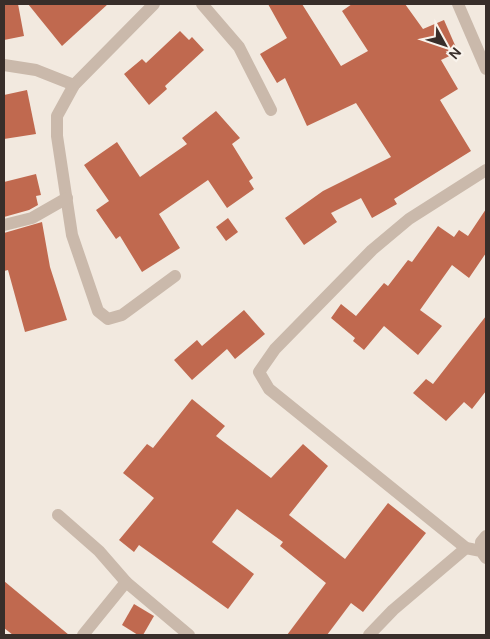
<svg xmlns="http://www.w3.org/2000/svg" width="490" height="639" font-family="'DM Sans',sans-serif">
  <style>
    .building { fill: #c0694f }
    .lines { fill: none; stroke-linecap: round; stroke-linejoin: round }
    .minor { stroke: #cab9ab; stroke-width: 12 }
  </style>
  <rect width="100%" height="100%" fill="#f2e9df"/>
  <g class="building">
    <path d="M4 4H18L24 36 4 40Z"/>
    <path d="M28 4H108L62 46Z"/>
    <path d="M268 4H302L341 66 368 51 342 11 352 4H405L423 29 444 20 458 52 441 60 458 89 440 100 471 151 394 199 397 204 372 218 361 198 331 213 337 222 304 245 285 218 323 191 391 157 356 103 307 126 285 78 277 83 260 54 287 38Z"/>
    <path d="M180 31 189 40 192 37 204 50 165 86 167 89 149 105 124 74 142 59 146 63Z"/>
    <path d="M27 90 36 134 4 139V95Z"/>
    <path d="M216 111 240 138 232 144 253 178 249 181 254 189 227 208 208 180 159 214 180 248 142 272 120 236 116 239 96 210 109 201 84 165 117 142 140 177 187 144 182 138Z"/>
    <path d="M36 174 41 195 36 196 38 205 29 210 4 217V182Z"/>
    <path d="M486 209V253L469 278 452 265 420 310 442 326 418 355 384 326 364 350 353 341 355 338 331 318 341 304 356 316 384 283 388 286 408 260 412 262 438 226 454 237 459 230 468 236Z"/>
    <path d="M228 218 238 232 226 241 216 227Z"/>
    <path d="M42 222 50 267 67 320 25 332 8 270 4 271V233Z"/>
    <path d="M244 310 265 334 235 359 227 349 192 380 174 360 197 340 202 346Z"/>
    <path d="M486 316V391L472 409 464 402 446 421 413 393 426 379 433 384Z"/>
    <path d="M192 399 225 426 216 436 271 478 303 444 328 466 289 515 345 559 388 503 426 533 363 612 351 603 327 635H287L326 583 280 546 283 542 237 509 212 542 254 574 228 609 139 545 134 552 119 540 154 498 123 473 147 444 153 448Z"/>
    <path d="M4 581 69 635H13L4 628Z"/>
    <path d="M134 604 154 616 143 635H138L122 625Z"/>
  </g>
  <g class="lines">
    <g class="minor">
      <path d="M154 4 74 85 57 116V136L72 235 98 311 108 319 122 315 175 276"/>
      <path d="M202 4 239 47 271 110"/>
      <path d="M458 4 486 69"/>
      <path d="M4 65 36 70 74 85"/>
      <path d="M486 170 409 219 372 250 275 349 259 372 269 389 466 548 481 551 486 558"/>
      <path d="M4 225 32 218 67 198"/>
      <path d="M58 515 99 551 126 582 189 635"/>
      <path d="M481 551V542L486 536"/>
      <path d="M83 635 126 582"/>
      <path d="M369 635 393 610 466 548"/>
    </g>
  </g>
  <rect width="490" height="639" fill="none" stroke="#382e2a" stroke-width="10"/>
  <g transform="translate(445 45) rotate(130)" stroke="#f9f3ec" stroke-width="4" paint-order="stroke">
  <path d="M0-4L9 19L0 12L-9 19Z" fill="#382e2a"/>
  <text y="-8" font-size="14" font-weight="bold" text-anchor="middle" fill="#382e2a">N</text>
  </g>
</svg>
